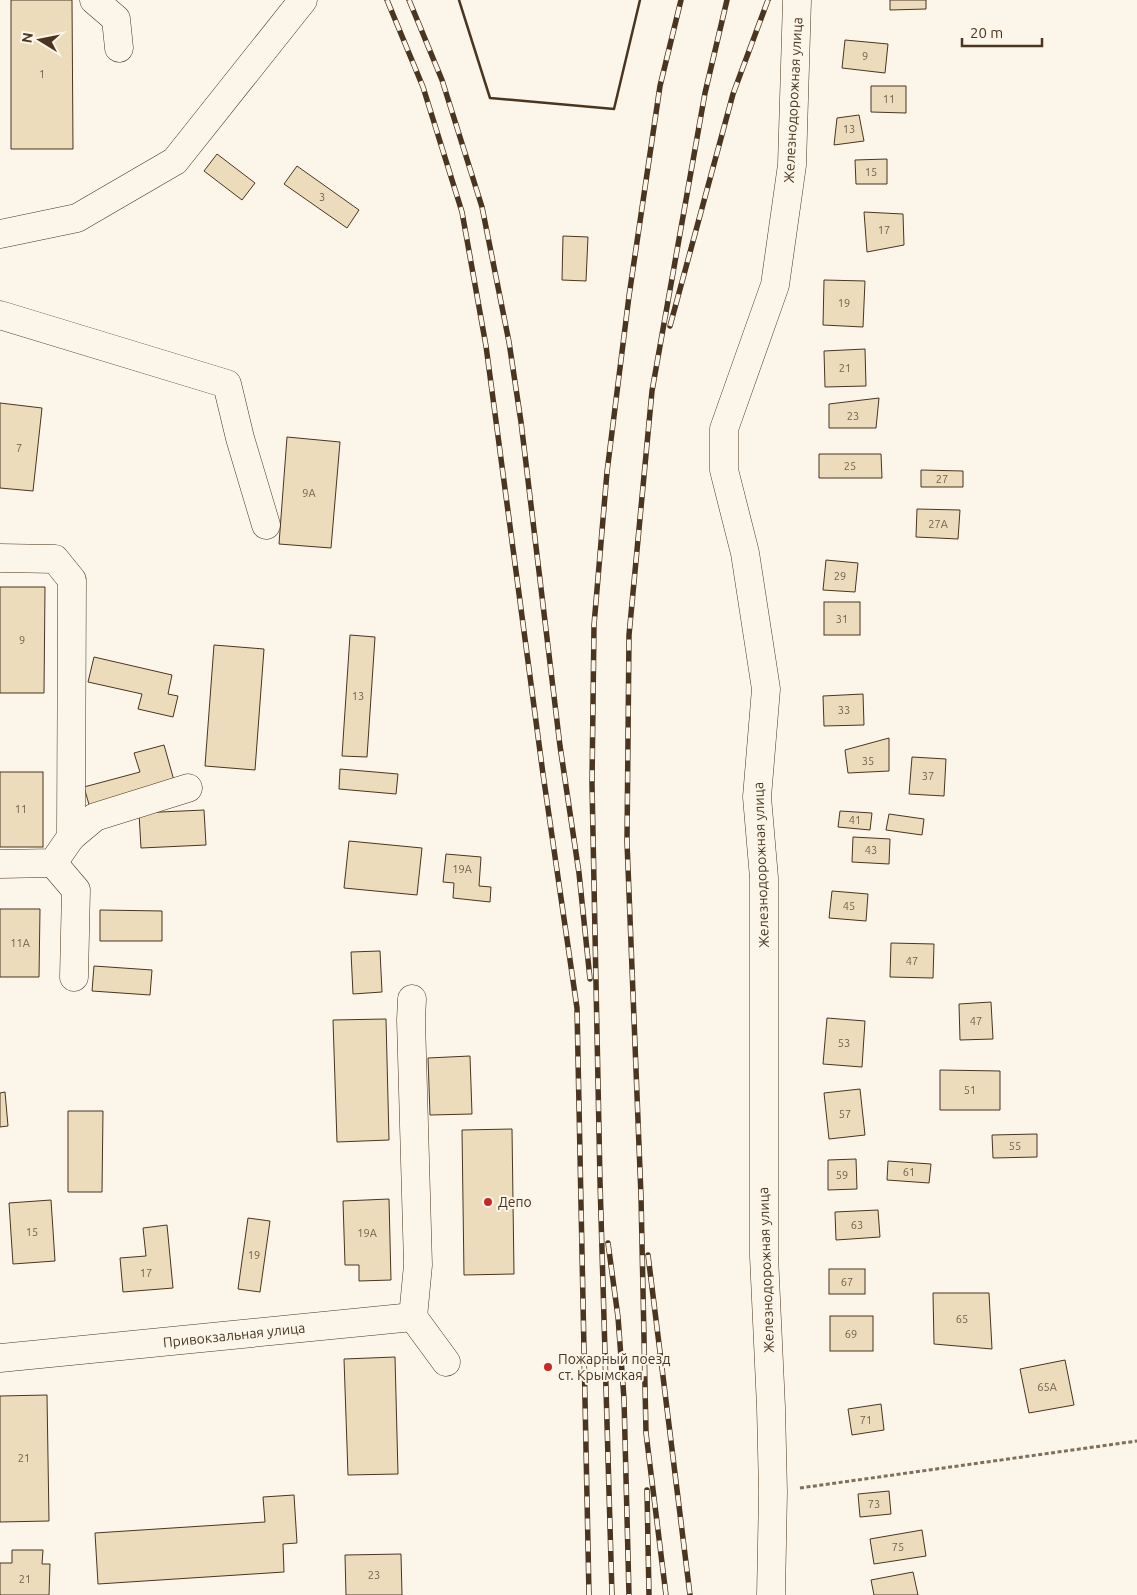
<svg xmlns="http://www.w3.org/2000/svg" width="1137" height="1595" font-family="Ubuntu,sans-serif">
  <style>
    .building { fill: #ecdcbc; stroke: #4a3520 }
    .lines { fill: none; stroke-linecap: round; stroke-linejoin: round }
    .minor-casing { stroke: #4a3520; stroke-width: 29 }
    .path { stroke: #7f6f5c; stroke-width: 3; stroke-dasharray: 4 2.5; stroke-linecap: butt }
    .minor { stroke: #fbf6e9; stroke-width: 28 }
    .rail-casing { stroke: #4a3520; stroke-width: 5.5 }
    .rail { stroke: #fbf6e9; stroke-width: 4; stroke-dasharray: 11; stroke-linecap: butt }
    .wall { stroke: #4a3520; stroke-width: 2.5 }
    .poi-dot { fill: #c62828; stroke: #fbf6e9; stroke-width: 2 }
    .labels { text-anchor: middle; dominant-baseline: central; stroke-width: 4; stroke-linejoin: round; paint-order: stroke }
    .number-label { font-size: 11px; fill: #725f47 }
    .street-label { font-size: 14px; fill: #4a3520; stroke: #fbf6e9 }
    .poi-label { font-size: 14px; fill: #4a3520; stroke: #fbf6e9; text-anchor: start }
  </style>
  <rect width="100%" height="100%" fill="#fbf6e9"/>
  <g class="building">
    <path d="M11 0H72L73 149H11Z"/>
    <path d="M890 0H926V9L890 10Z"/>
    <path d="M845 40 888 44 885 73 842 68Z"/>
    <path d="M871 86H906V113L871 112Z"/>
    <path d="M859 115 864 141 834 145 837 118Z"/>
    <path d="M217 154 255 183 242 200 204 171Z"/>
    <path d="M887 159V184H856L855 160Z"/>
    <path d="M297 166 359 210 347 228 284 184Z"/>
    <path d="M864 212 903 214 904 245 867 252Z"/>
    <path d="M563 236 588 237 586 281 562 280Z"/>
    <path d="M824 280 865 281 863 327 823 325Z"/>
    <path d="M865 349 866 386 825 387 824 351Z"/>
    <path d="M879 398 876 428H829V404Z"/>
    <path d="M0 403 42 408 33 491 0 488Z"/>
    <path d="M287 437 340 442 331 548 279 544Z"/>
    <path d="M819 454H881L882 478H819Z"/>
    <path d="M921 470 963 471V487H921Z"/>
    <path d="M917 509 960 510 958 539 916 537Z"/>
    <path d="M826 560 858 563 855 592 823 590Z"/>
    <path d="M0 587H45L44 693H0Z"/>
    <rect x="824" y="602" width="36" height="33"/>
    <path d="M350 635 375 637 367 757 342 756Z"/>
    <path d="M214 645 264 649 255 770 205 766Z"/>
    <path d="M94 657 172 675 168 694 178 696 173 717 138 709 142 694 88 682Z"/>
    <path d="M863 694 864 725 824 726 823 696Z"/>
    <path d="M889 738V771L848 773 845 750Z"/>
    <path d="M164 745 175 784 90 808 84 787 140 772 134 753Z"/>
    <path d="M912 757 946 759 944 796 909 794Z"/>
    <path d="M340 769 398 774 396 794 339 789Z"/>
    <rect x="0" y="772" width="43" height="75"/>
    <path d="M204 810 206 845 141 848 139 813Z"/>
    <path d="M840 811 872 813 870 830 838 827Z"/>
    <path d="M889 814 924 819 922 835 886 830Z"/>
    <path d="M853 837 890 839 889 864 852 862Z"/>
    <path d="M349 841 422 848 417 895 344 888Z"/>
    <path d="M446 854 481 857 479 886 491 887 490 902 453 898 454 883 443 882Z"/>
    <path d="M832 891 868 894 866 921 829 918Z"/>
    <path d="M0 909H40L39 977H0Z"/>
    <path d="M100 910 162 911V941H100Z"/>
    <path d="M891 943 934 944 933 978 890 977Z"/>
    <path d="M380 951 382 992 353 994 351 952Z"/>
    <path d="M94 966 152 970 150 995 92 991Z"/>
    <path d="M991 1002 993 1039 960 1040 959 1004Z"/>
    <path d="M827 1018 865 1021 862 1067 823 1064Z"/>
    <path d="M386 1019 389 1140 337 1142 333 1020Z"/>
    <path d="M470 1056 472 1114 430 1115 428 1058Z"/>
    <path d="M940 1070 1000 1071V1110H940Z"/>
    <path d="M860 1089 865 1135 829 1139 824 1093Z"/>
    <path d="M5 1092 8 1126 0 1127V1093Z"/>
    <path d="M68 1111H103L102 1192H68Z"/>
    <path d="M512 1129 514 1274 464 1275 462 1130Z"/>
    <path d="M1037 1134V1157L993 1158 992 1135Z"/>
    <path d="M856 1159 857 1189 828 1190V1160Z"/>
    <path d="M888 1161 931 1164 929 1183 887 1180Z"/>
    <path d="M389 1199 391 1280 359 1281V1265H345L343 1201Z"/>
    <path d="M51 1200 55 1261 13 1264 9 1203Z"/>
    <path d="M878 1210 880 1237 836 1240 835 1212Z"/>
    <path d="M248 1218 270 1221 260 1292 238 1289Z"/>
    <path d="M167 1225 173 1288 123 1292 120 1258 146 1256 143 1228Z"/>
    <rect x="829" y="1269" width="36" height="25"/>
    <path d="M933 1293H989L992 1349 934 1344Z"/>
    <rect x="830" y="1316" width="43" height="35"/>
    <path d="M395 1357 398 1474 348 1475 344 1359Z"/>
    <path d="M1065 1360 1074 1405 1029 1413 1020 1369Z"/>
    <path d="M47 1395 49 1521 0 1522V1396Z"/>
    <path d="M881 1404 884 1430 852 1435 848 1409Z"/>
    <path d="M889 1491 891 1514 860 1517 858 1494Z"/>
    <path d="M294 1495 297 1543 283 1544 284 1572 98 1584 95 1533 265 1522 263 1497Z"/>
    <path d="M922 1530 926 1556 874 1564 870 1539Z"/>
    <path d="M12 1550H43L42 1564H50L49 1595H0V1563H12Z"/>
    <path d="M401 1554 402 1595H346L345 1555Z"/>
    <path d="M913 1572 918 1595H874L871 1580Z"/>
  </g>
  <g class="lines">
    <defs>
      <g id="minor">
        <path d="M94 0 116 19 119 48"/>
        <path d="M0 234 77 218 175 161 303 0"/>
        <path d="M0 315 227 384 240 438 266 525"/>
        <path d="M0 558 55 559 72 580 71 837 53 863 0 864"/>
        <path d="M71 837 95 817 188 788"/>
        <path d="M53 863 76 890 74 977"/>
        <path d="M412 999 411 1020 418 1265 413 1317"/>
        <path d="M413 1317 446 1362"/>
        <path d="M0 1358 413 1317"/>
        <path d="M771 1595 773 1492 771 1407 764 1256V878L757 797 766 689 745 553 724 470V429L775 285 792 165 797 0"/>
      </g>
    </defs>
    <use href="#minor" class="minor-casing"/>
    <path class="path" d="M800 1488 1137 1441"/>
    <use href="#minor" class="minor"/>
    <defs>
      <g id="rail">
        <path d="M387 0 423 87 462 212 486 346 543 774 577 1008 589 1595"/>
        <path d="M409 0 442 80 482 207 509 342 521 422 560 746 579 873 590 979"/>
        <path d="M670 326 733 94 768 0"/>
        <path d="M608 1243 618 1317 624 1399 629 1595"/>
        <path d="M648 1255 690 1595"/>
        <path d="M647 1490 649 1595"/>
        <path d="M612 1595 600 1181 592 784 594 625 607 472 629 296 660 86 681 0"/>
        <path d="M666 1595 646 1433 641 1196 627 842 629 635 652 391 705 93 727 0"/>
      </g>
    </defs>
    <use href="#rail" class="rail-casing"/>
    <use href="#rail" class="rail"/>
    <path class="wall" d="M459 0 490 98 614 109 640 0"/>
  </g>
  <g class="poi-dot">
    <circle cx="488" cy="1202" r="5"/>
    <circle cx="548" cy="1367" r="5"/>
  </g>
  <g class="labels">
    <g class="number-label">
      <text x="865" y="56">9</text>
      <text x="42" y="74">1</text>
      <text x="889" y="99">11</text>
      <text x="849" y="129">13</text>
      <text x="871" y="172">15</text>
      <text x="322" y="197">3</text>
      <text x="884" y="230">17</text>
      <text x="844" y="303">19</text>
      <text x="845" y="368">21</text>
      <text x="853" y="416">23</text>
      <text x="19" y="448">7</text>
      <text x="850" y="466">25</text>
      <text x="942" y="479">27</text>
      <text x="309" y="493">9А</text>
      <text x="938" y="524">27А</text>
      <text x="840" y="576">29</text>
      <text x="842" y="619">31</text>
      <text x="22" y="640">9</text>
      <text x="358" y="696">13</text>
      <text x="844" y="710">33</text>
      <text x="868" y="761">35</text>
      <text x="928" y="776">37</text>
      <text x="21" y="809">11</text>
      <text x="855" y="820">41</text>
      <text x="871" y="850">43</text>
      <text x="462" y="869">19А</text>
      <text x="849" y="906">45</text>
      <text x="20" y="943">11А</text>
      <text x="912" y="961">47</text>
      <text x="976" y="1021">47</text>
      <text x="844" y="1043">53</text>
      <text x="970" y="1090">51</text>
      <text x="845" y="1114">57</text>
      <text x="1015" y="1146">55</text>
      <text x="909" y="1172">61</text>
      <text x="842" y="1175">59</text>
      <text x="857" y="1225">63</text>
      <text x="32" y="1232">15</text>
      <text x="367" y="1233">19А</text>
      <text x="254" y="1255">19</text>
      <text x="146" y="1273">17</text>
      <text x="847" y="1282">67</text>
      <text x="962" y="1319">65</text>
      <text x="851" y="1334">69</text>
      <text x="1047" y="1387">65А</text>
      <text x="866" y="1420">71</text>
      <text x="24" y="1458">21</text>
      <text x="874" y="1504">73</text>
      <text x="898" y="1547">75</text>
      <text x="374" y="1575">23</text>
      <text x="25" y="1579">21</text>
    </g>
    <g class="street-label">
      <text transform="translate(793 100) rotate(-87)">Железнодорожная улица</text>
      <text transform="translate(761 865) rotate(-92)">Железнодорожная улица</text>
      <text transform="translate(766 1270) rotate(-92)">Железнодорожная улица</text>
      <text transform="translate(234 1335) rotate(-6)">Привокзальная улица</text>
    </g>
    <g class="poi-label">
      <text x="498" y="1202">Депо</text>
      <text x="558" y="1359">Пожарный поезд<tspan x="558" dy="16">ст. Крымская</tspan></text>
    </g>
  </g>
  <g transform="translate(40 40) rotate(280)" stroke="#fbf6e9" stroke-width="4" paint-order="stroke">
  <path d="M0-4L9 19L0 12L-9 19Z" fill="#4a3520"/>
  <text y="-8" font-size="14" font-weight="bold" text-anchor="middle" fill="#4a3520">N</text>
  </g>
  <path d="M962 38v8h80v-8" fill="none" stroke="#4a3520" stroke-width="2.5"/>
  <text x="970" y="38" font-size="15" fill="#4a3520" stroke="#fbf6e9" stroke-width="4" paint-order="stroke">20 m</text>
</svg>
